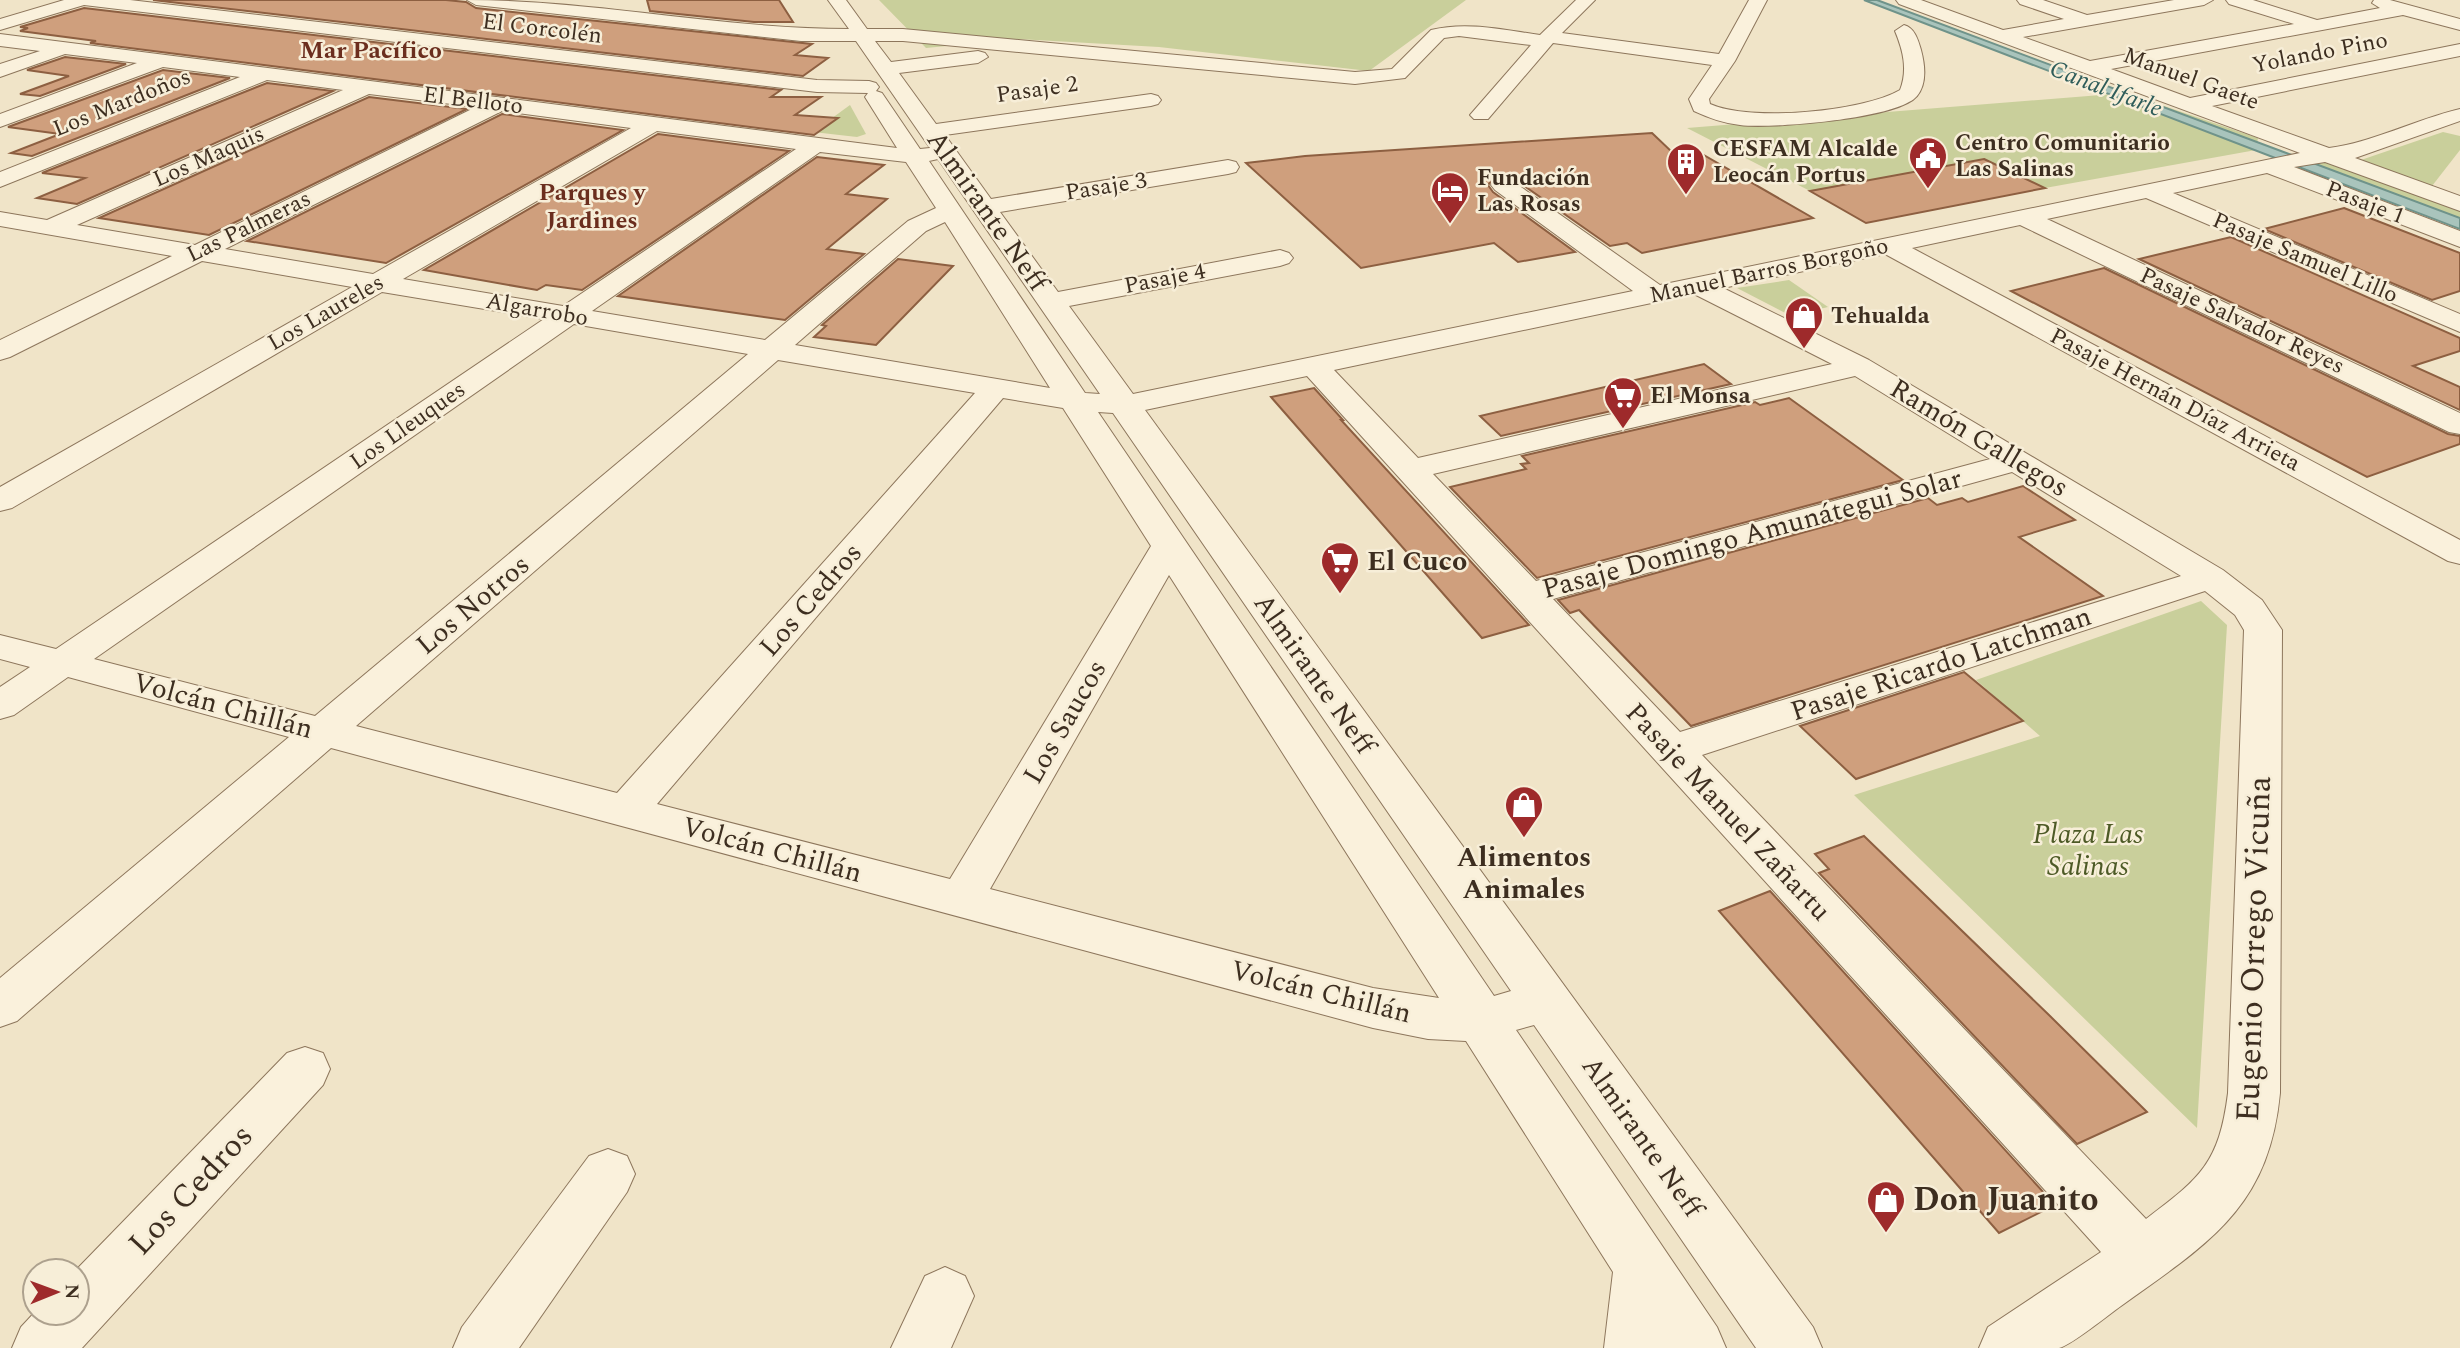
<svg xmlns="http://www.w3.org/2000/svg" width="2460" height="1348" font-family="Spectral,serif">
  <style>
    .green { fill: #c9cf9b }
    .water { fill: #a9c4bc; stroke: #6f938a; stroke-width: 2 }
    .building { fill: #cf9f7d; stroke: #8d5f41; stroke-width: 2 }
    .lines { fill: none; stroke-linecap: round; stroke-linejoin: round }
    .minor-casing { stroke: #8d765c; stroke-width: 2 }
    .minor { fill: #faf1dc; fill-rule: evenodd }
    .labels { text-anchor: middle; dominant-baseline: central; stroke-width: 5; stroke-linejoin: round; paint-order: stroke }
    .far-street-label { font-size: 23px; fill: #3d2e20; stroke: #f7eed8 }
    .far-poi-label { font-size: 23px; font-weight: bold; fill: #3d2e20; stroke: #f7eed8; text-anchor: start }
    .far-neighbourhood-label { font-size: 24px; font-weight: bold; fill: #6b2e1e; stroke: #f7eed8 }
    .far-water-label { font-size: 24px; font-style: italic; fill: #2f5d5a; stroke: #f7eed8 }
    .street-label { font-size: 28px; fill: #3d2e20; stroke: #f7eed8 }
    .poi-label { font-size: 28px; font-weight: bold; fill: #3d2e20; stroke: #f7eed8; text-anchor: start }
    .park-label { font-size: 28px; font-style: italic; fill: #4d5a26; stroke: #f7eed8 }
    .near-street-label { font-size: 33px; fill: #3d2e20; stroke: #f7eed8 }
    .near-poi-label { font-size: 33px; font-weight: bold; fill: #3d2e20; stroke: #f7eed8; text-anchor: start }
  </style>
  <rect width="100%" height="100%" fill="#f0e4c8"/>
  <g class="green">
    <path d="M879 0H1466L1369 71 1159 47 1018 39 926 48Z"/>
    <path d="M2126 93 2258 138 2256 150 2045 188 1984 159 1810 191 1687 128Z"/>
    <path d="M850 105 866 134 857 137 813 132Z"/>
    <path d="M2443 132 2460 136V150L2432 186 2361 160Z"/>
    <path d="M2322 157 2460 208V218L2310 162Z"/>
    <path d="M1789 280 1828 307 1791 316 1737 288Z"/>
    <path d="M2201 601 2227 625 2197 1128 1854 795 2040 736 1976 680Z"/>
  </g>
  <path class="water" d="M1864 0H1877L2460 218V229Z"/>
  <g class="building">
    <path d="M153 0H446L466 2 476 8 812 44 795 55 828 58 803 76Z"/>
    <path d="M647 0H779L793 22H754L650 11Z"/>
    <path d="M84 8 781 90 771 97H821L795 115 838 118 814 135 90 43 96 41 20 31 28 28 20 27Z"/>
    <path d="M65 57 126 64 40 96 20 94 69 76 27 70Z"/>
    <path d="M163 70 230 78 32 156 11 153 60 134 8 127Z"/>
    <path d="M267 83 333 91 77 204 37 198 85 178 42 173Z"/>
    <path d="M369 97 467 109 209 235 99 218Z"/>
    <path d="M502 114 623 130 386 263 247 241Z"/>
    <path d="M1652 133 1674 154 1695 150 1813 218 1642 253 1627 243 1610 246 1513 178 1495 177 1488 185 1493 192 1575 252 1518 262 1494 243 1361 268 1246 163 1305 156Z"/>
    <path d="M658 134 789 151 582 290 546 285 537 290 424 270Z"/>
    <path d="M817 157 884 165 846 194 887 199 827 249 864 254 785 320 618 296Z"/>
    <path d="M1984 159 2045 188 1866 223 1810 191Z"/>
    <path d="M2344 208 2460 253V291L2432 300 2264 229Z"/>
    <path d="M2231 237 2460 338V351L2413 366 2460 387V410L2139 259Z"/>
    <path d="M898 259 953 266 876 345 814 337 826 326 822 325Z"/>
    <path d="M2104 268 2448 434 2460 436V444L2367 477 2011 291Z"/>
    <path d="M1704 364 1731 384 1501 436 1480 416Z"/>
    <path d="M1314 388 1343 420H1341L1529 625 1482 638 1271 397Z"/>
    <path d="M1789 398 1903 480 1537 578 1450 487 1526 469 1521 464 1529 463 1522 456 1755 402 1760 405Z"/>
    <path d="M2023 486 2075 520 2019 537 2103 596 1691 726 1579 610 1570 613 1558 600 1928 498 1937 505 1962 498 1968 502Z"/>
    <path d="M1964 672 2023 721 1856 779 1800 726Z"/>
    <path d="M1864 836 2050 1016 2147 1112 2077 1144 1819 873 1829 869 1815 854Z"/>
    <path d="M1770 891 2055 1205 1999 1233 1719 911Z"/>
  </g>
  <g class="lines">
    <defs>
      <g id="minor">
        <path d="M64 0H130L817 80 869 81 876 83 879 87 876 91 882 93 920 149 930 148 856 41H801L476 5 467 0C595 0 721 29 849 29L828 0H846L867 29H903L1355 72 1392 69 1431 30C1467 21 1504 30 1540 35L1576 0H1595L1562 33 1719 54 1749 0H1767L1735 61 1709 99 1710 104C1750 122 1862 112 1900 90 1908 70 1903 50 1895 31L1904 25C1915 28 1918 40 1921 50 1925 65 1927 84 1917 96 1898 119 1770 129 1740 125 1723 123 1709 118 1694 111L1689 99 1712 65 1553 43 1488 119H1474L1470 115 1531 45 1459 36 1444 38 1405 78 1355 84 903 41H875L891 62 978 51 985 53 988 57 978 63 899 73 936 124 1151 94 1158 96 1161 100 1158 104 1151 106 945 135 991 199 1228 160 1236 162 1239 167 1236 172 1228 174 1000 212 1058 292 1280 250 1289 253 1293 258 1289 263 1280 266 1069 306 1133 394 1633 291 1495 190 1491 185 1495 180H1511L1660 285 2300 153 1899 4 1896 0H1921L2003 30 2064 19 2020 4 2017 0H2043L2087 15 2174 0H2213L2204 5 2023 37 2090 61 2294 24 2229 4 2226 0H2253L2317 20 2380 8 2372 3 2374 0H2390L2460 19V30L2403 15 2111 69 2190 98 2460 44V56L2212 106 2329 148C2371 143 2417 119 2460 109V121L2355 158 2460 196V211L2325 162 2294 167 2460 231V247L2267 173 2173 193 2460 314V332L2146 198 2047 219 2460 413V434L2449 432 2020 225 1912 248 2460 540V564L2448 561 1885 254 1723 288 1869 360 2223 570 2262 600 2282 630 2280 1093C2269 1209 2207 1244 2121 1306 2108 1315 2072 1345 2059 1348 2040 1348 2000 1348 1979 1348L1988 1327 2101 1252 1307 376 1145 410 1813 1327 1822 1348H1756L1534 1025 1516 1030 1717 1327 1726 1348H1604L1613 1272 1466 1041 1428 1039 1373 1028 331 748 17 1021 0 1027V978L289 737 68 677 14 715 0 719V687L30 667 0 659V635L56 649 544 319 382 292 12 508 0 511V487L352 287 202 261 10 357 0 360V340L172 256 0 226V212L47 220 343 90 267 80 0 187V172L240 77 163 67 0 127V114L137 63 65 54 0 77V64L40 51 0 46V34L897 148 865 97 868 93 817 92 84 5 0 30V19ZM369 94 476 107 195 245 77 225ZM502 111 631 128 373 274 225 249ZM657 131 796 149 563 306 403 279ZM820 152 906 162 936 208 908 221 765 340 592 311ZM938 159 1100 394 1085 393 929 161ZM945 222 1050 388 795 345 926 231ZM1694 294 1832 364 1418 458 1334 370ZM574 324 748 354 315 716 94 659ZM778 360 975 393 617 793 356 726ZM1855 376 1990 459 1536 581 1433 474ZM1003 398 1063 408 1151 546 950 879 657 804ZM1098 412 1113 413 1511 991 1494 996ZM2012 472 2181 576 1680 732 1553 599ZM1169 575 1439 998 1373 988 990 889ZM2205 591 2235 615 2244 630 2228 1093C2219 1164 2200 1178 2146 1219L1702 755Z"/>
        <path d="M305 1047 323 1053 330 1069 323 1085 82 1348H12L21 1327 35 1312 77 1313 75 1271 287 1053Z"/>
        <path d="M608 1149 627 1156 635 1174 627 1192 519 1348H453L462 1327 589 1156Z"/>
        <path d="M945 1267 965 1276 974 1296 951 1348H891L925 1276Z"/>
      </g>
    </defs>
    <use href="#minor" class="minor-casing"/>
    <use href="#minor" class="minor"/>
  </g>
  <defs>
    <symbol id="civic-pin" viewBox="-11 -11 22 30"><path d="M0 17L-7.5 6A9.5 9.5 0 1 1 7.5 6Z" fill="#9e2a2b" stroke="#f7eed8"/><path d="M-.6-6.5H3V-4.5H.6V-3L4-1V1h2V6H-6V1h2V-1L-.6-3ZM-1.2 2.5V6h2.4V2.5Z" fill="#fff"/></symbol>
    <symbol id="building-pin" viewBox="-11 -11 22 30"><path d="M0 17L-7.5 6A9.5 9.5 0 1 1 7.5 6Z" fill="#9e2a2b" stroke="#f7eed8"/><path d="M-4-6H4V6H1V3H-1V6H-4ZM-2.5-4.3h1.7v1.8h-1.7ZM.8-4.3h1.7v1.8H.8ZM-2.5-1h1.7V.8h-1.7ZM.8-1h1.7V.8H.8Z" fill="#fff"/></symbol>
    <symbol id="hotel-pin" viewBox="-11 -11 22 30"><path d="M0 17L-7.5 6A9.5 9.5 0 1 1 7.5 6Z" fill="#9e2a2b" stroke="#f7eed8"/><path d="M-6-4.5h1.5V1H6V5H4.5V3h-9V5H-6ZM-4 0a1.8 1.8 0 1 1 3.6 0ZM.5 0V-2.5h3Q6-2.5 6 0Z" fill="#fff"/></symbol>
    <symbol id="shop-pin" viewBox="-11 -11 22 30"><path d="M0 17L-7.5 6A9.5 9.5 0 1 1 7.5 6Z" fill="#9e2a2b" stroke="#f7eed8"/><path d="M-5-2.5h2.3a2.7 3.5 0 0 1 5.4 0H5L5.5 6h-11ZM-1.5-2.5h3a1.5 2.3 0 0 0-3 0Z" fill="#fff"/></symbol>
    <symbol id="supermarket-pin" viewBox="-11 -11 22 30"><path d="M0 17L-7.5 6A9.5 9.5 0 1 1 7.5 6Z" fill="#9e2a2b" stroke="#f7eed8"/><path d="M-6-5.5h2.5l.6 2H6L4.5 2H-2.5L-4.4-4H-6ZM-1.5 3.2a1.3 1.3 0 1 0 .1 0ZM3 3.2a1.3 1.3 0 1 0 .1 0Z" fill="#fff"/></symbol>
  </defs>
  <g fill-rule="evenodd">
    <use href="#civic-pin" x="1906" y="134" width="44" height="60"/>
    <use href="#building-pin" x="1664" y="140" width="44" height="60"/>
    <use href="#hotel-pin" x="1428" y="169" width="44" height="60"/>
    <use href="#shop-pin" x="1782" y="294" width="44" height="60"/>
    <use href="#supermarket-pin" x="1601" y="374" width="44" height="60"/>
    <use href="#supermarket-pin" x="1318" y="539" width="44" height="60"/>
    <use href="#shop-pin" x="1502" y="783" width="44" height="60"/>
    <use href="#shop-pin" x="1864" y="1178" width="44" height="60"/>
  </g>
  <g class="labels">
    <g class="far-street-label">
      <text transform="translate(542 29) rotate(7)">El Corcolén</text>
      <text transform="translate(2320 53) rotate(-11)">Yolando Pino</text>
      <text transform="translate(2191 79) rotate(20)">Manuel Gaete</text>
      <text transform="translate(1037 90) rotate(-8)">Pasaje 2</text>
      <text transform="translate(473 101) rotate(7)">El Belloto</text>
      <text transform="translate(122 103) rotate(-22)">Los Mardoños</text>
      <text transform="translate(209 157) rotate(-24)">Los Maquis</text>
      <text transform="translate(1106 187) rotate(-9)">Pasaje 3</text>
      <text transform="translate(2365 203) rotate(21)">Pasaje 1</text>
      <text transform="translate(249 227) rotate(-26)">Las Palmeras</text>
      <text transform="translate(2305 258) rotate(23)">Pasaje Samuel Lillo</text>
      <text transform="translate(1769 271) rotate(-12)">Manuel Barros Borgoño</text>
      <text transform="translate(1165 279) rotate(-11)">Pasaje 4</text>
      <text transform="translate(537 310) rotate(10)">Algarrobo</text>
      <text transform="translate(326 313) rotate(-30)">Los Laureles</text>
      <text transform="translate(2242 321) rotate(25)">Pasaje Salvador Reyes</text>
      <text transform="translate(2175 400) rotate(28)">Pasaje Hernán Díaz Arrieta</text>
      <text transform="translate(408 426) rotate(-35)">Los Lleuques</text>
    </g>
    <g class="far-poi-label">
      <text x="1955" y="143">Centro Comunitario<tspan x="1955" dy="26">Las Salinas</tspan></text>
      <text x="1713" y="149">CESFAM Alcalde<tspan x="1713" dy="26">Leocán Portus</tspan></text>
      <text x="1477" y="178">Fundación<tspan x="1477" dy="26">Las Rosas</tspan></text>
      <text x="1831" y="316">Tehualda</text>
      <text x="1650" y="396">El Monsa</text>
    </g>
    <g class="far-neighbourhood-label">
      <text x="371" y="51">Mar Pacífico</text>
      <text x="592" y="193">Parques y<tspan x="592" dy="28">Jardines</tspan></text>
    </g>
    <g class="far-water-label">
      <text transform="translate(2106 89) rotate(21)">Canal Ifarle</text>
    </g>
    <g class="street-label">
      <text transform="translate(987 211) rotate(55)">Almirante Neff</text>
      <text transform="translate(1979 438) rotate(31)">Ramón Gallegos</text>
      <text transform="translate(1752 534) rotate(-15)">Pasaje Domingo Amunátegui Solar</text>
      <text transform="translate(811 600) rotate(-49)">Los Cedros</text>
      <text transform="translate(473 605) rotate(-40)">Los Notros</text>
      <text transform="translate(1941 664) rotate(-18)">Pasaje Ricardo Latchman</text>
      <text transform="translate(1314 674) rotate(55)">Almirante Neff</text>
      <text transform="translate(223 706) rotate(15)">Volcán Chillán</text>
      <text transform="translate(1065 722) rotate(-60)">Los Saucos</text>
      <text transform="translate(1728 812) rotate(47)">Pasaje Manuel Zañartu</text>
      <text transform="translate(772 850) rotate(15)">Volcán Chillán</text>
      <text transform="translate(1321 992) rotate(14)">Volcán Chillán</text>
      <text transform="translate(1642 1137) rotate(55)">Almirante Neff</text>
    </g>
    <g class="poi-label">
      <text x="1367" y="561">El Cuco</text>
      <text x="1524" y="857" text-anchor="middle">Alimentos<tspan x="1524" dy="32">Animales</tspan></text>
    </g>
    <g class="park-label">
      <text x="2088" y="834">Plaza Las<tspan x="2088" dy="32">Salinas</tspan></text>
    </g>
    <g class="near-street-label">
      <text transform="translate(2254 949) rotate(-88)">Eugenio Orrego Vicuña</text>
      <text transform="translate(191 1190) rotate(-47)">Los Cedros</text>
    </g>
    <g class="near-poi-label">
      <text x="1913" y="1200">Don Juanito</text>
    </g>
  </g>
  <g transform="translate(56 1292) rotate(89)"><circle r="33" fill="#f7eed8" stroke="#ada18e" stroke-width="2"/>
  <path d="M0-5L12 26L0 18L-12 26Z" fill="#9e2a2b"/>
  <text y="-10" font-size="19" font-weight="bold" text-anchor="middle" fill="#3d2e20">N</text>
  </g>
</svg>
